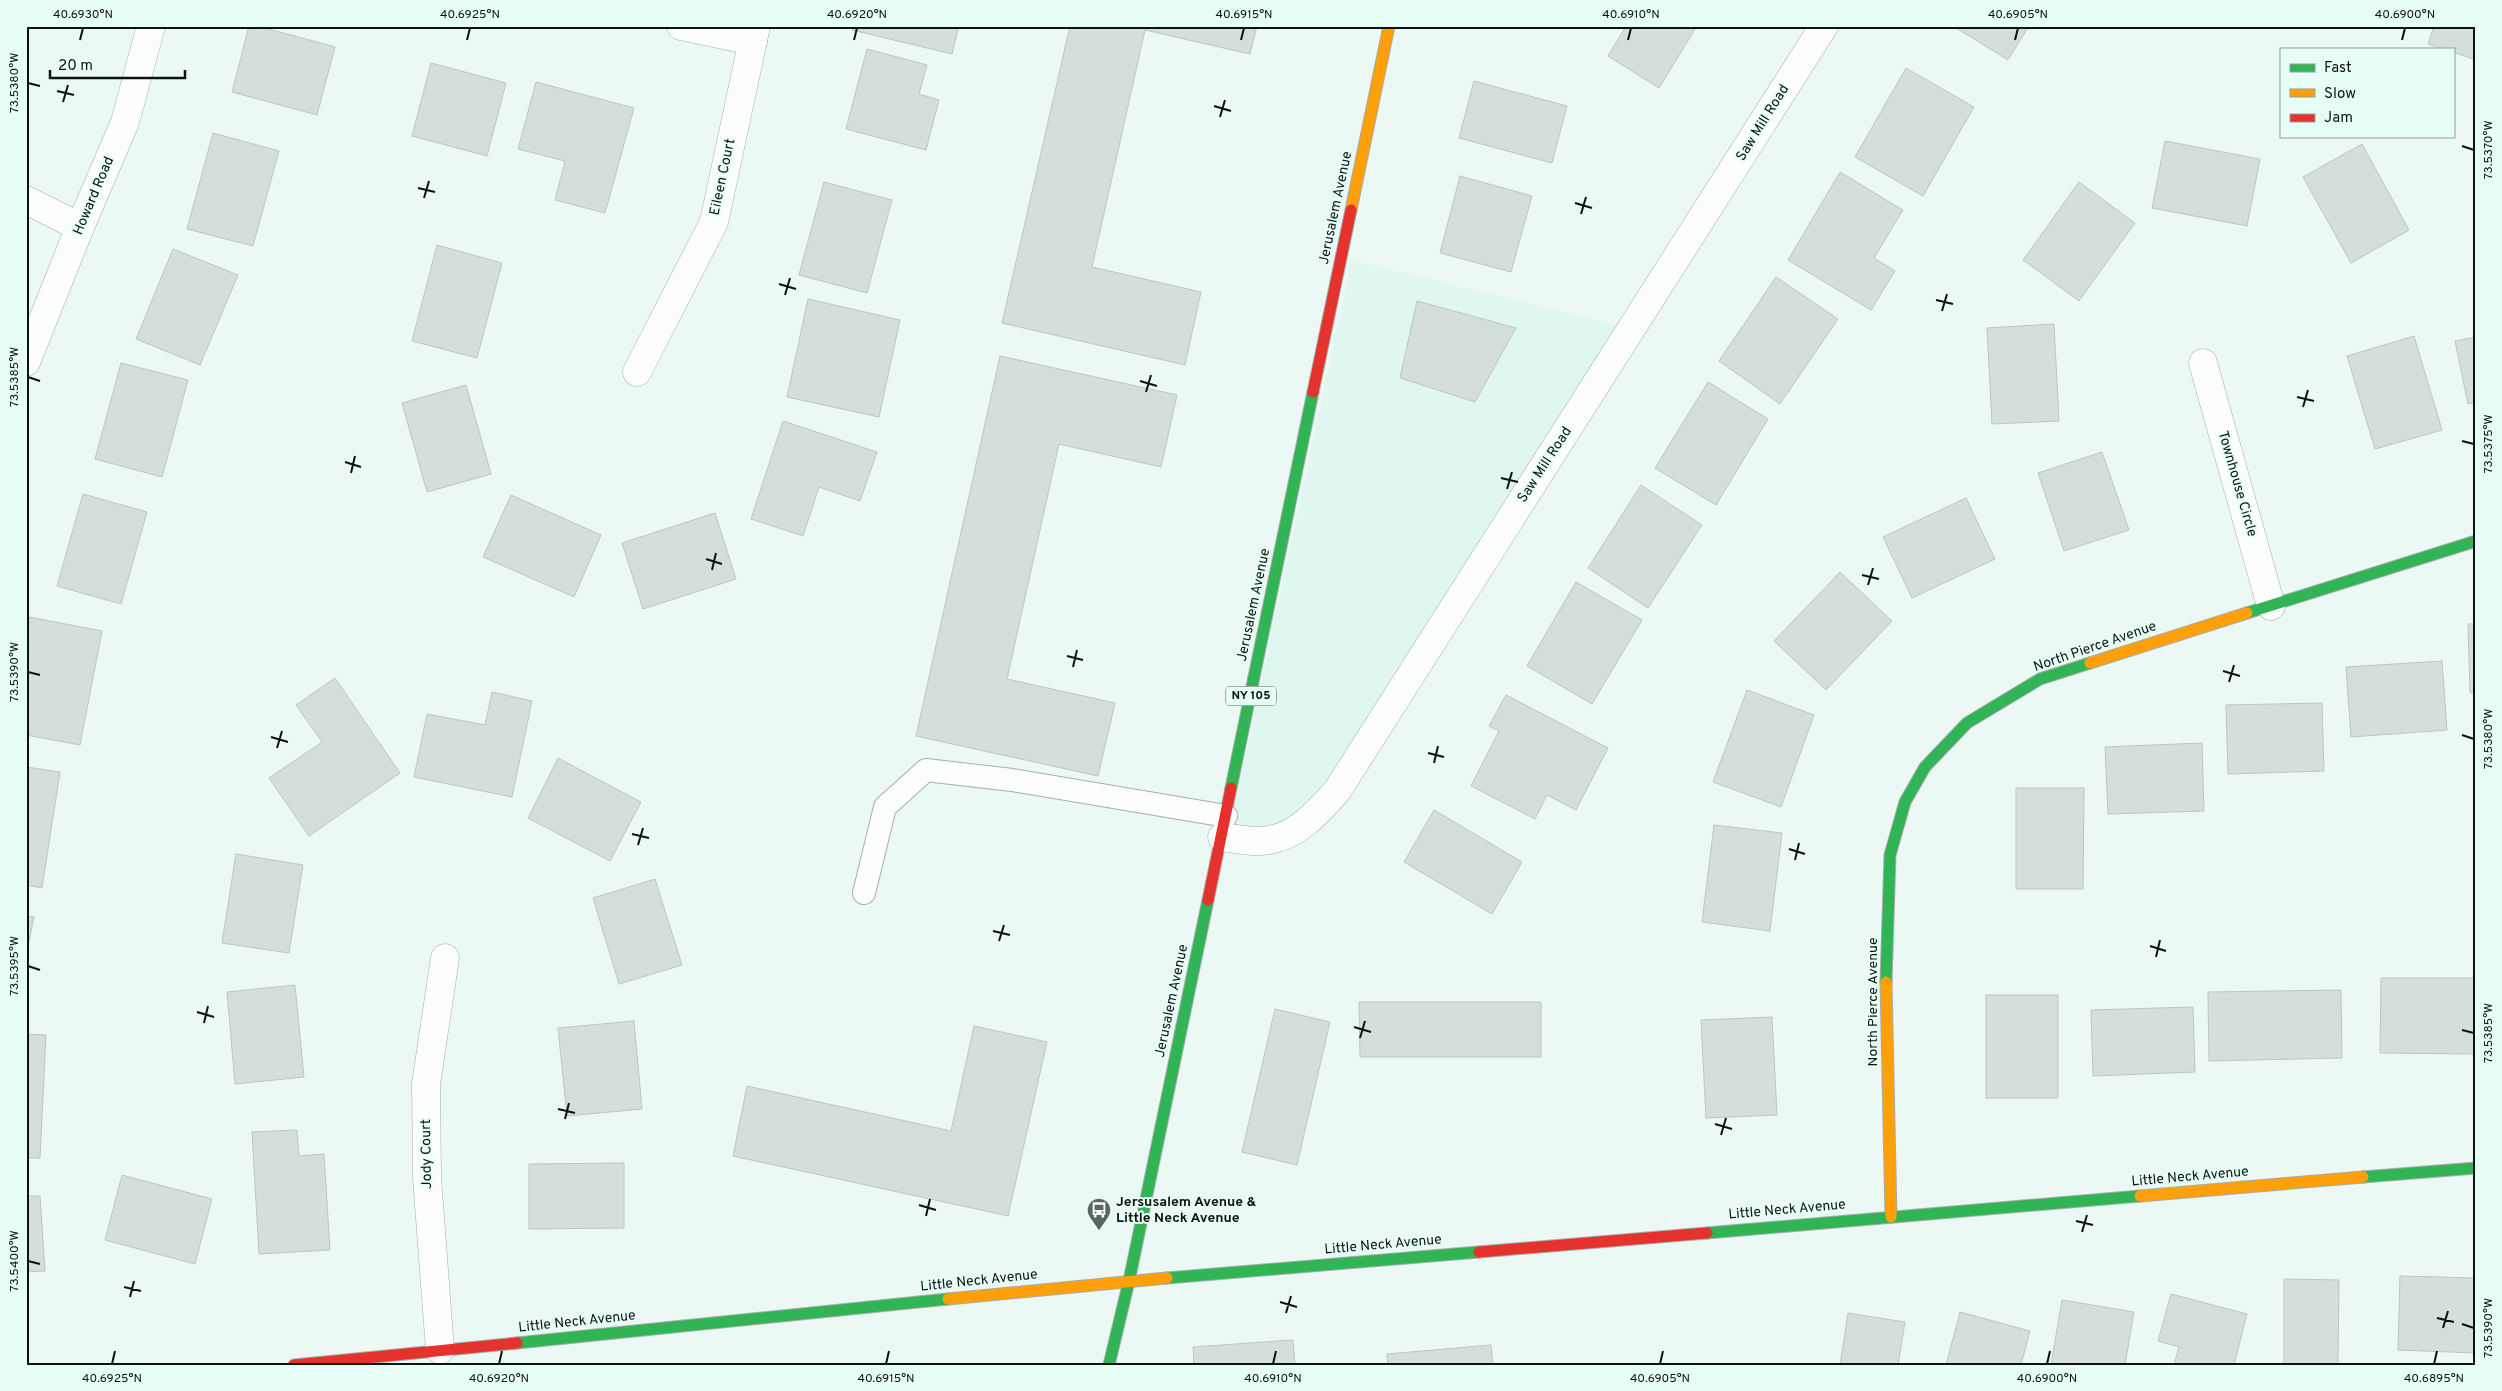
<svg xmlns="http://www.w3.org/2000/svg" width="2502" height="1391" font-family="Overpass,sans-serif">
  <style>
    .built { fill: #dff7ee }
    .building { fill: #d4dedb; stroke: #bcc6c2 }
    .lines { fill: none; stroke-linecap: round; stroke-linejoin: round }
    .lane-casing { stroke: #a4aeab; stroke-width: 24 }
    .street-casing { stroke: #a4aeab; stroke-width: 29 }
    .fast-casing { stroke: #a4aeab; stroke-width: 13 }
    .slow-casing { stroke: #a4aeab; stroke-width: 13 }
    .jam-casing { stroke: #a4aeab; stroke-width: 13 }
    .lane { stroke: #fcfefd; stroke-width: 22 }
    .street { stroke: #fcfefd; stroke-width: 28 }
    .fast { stroke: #30b455; stroke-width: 11 }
    .slow { stroke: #ff9f0a; stroke-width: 11 }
    .jam { stroke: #e5322d; stroke-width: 11 }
    .ticks { fill: none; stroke: #0c1411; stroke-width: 2 }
    .labels { text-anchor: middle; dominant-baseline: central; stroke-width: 4; stroke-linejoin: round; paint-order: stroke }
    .shield { fill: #e6fef5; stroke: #4d5a55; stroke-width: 1 }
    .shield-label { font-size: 12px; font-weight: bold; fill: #0c1411 }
    .street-label { font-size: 14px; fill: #0c1411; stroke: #e6fef5 }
    .poi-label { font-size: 14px; font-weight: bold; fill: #0c1411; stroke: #e6fef5; text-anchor: start }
    .neatline { fill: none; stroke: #0c1411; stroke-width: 2 }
    .ticks-label { font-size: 12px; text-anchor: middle; fill: #0c1411 }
  </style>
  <rect width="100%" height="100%" fill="#ecf8f4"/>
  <path class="built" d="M1352 260 1621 327 1308 828 1229 832Z"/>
  <g class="building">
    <path d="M249 26H258L335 47 317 115 232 92Z"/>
    <path d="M853 26H959L952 54 852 30Z"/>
    <path d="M1070 26H1257L1250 54 1145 30 1092 267 1201 292 1185 365 1002 323Z"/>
    <path d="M1626 26H1697L1659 88 1608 56Z"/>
    <path d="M1953 26H2029L2008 60Z"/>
    <path d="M2434 26H2476V60L2453 52V49H2443L2428 44Z"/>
    <path d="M867 49 927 65 919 94 939 100 926 150 846 129Z"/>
    <path d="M431 63 506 83 487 156 412 136Z"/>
    <path d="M1906 68 1974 107 1923 196 1855 157Z"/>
    <path d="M1474 81 1567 106 1552 163 1459 138Z"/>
    <path d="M536 82 634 108 605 213 555 200 565 161 518 149Z"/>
    <path d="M213 133 279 151 253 246 187 229Z"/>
    <path d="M2165 141 2260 159 2247 226 2152 208Z"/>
    <path d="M2362 144 2409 230 2351 263 2303 177Z"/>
    <path d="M1840 172 1903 210 1874 258 1895 271 1871 310 1788 260Z"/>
    <path d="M1460 176 1532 196 1511 272 1440 253Z"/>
    <path d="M824 182 892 200 867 293 799 275Z"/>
    <path d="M2079 182 2135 223 2079 301 2023 260Z"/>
    <path d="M437 245 502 263 477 358 412 341Z"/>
    <path d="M173 249 238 275 200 365 136 339Z"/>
    <path d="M1776 277 1838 319 1780 404 1719 361Z"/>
    <path d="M808 299 900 320 879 417 787 397Z"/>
    <path d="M1417 301 1516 328 1475 402 1400 378Z"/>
    <path d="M2054 324 2059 421 1992 424 1987 328Z"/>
    <path d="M2414 336 2442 430 2375 449 2347 356Z"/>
    <path d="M2476 337V402L2468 404 2455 341Z"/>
    <path d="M1000 356 1177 395 1161 467 1059 444 1007 679 1115 703 1098 776 916 736Z"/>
    <path d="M121 363 188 380 162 477 95 459Z"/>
    <path d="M1708 382 1768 419 1716 505 1655 468Z"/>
    <path d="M466 385 491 474 427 492 402 403Z"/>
    <path d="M783 421 877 452 860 501 819 487 803 536 751 519Z"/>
    <path d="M2102 452 2129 530 2064 551 2038 473Z"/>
    <path d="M1641 485 1702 525 1648 608 1588 568Z"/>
    <path d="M83 494 147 512 121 604 57 586Z"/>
    <path d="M511 495 601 535 574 597 483 557Z"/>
    <path d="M1966 498 1995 559 1912 598 1883 537Z"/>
    <path d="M715 513 736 579 643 609 622 543Z"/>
    <path d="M1840 572 1892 621 1826 690 1774 641Z"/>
    <path d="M1576 582 1642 620 1592 704 1527 666Z"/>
    <path d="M29 617 102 631 80 745 26 735V631Z"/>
    <path d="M2468 624H2476V693H2470Z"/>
    <path d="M2442 661 2447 730 2351 737 2346 667Z"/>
    <path d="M335 678 400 773 309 836 269 778 322 742 296 705Z"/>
    <path d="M1747 690 1814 715 1781 807 1713 782Z"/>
    <path d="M492 692 532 701 512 797 414 777 427 714 485 725Z"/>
    <path d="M1506 695 1608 748 1576 810 1547 795 1535 819 1471 786 1499 731 1489 726Z"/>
    <path d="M2322 703 2324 771 2228 774 2226 705Z"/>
    <path d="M2202 743 2204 811 2108 814 2105 747Z"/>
    <path d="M558 758 641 802 610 861 528 818Z"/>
    <path d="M26 767 60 772 42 888 26 885Z"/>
    <path d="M2016 788H2084L2083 889H2016Z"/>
    <path d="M1434 810 1522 862 1492 914 1404 862Z"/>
    <path d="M1714 825 1782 833 1770 931 1702 922Z"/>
    <path d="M236 854 303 865 289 953 222 943Z"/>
    <path d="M655 879 682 965 619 984 593 898Z"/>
    <path d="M26 916 34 917 26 956Z"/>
    <path d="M2381 978H2476V1054L2380 1053Z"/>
    <path d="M295 985 304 1077 235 1084 227 992Z"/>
    <path d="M2341 990 2342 1058 2209 1061 2208 992Z"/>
    <rect x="1986" y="995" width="72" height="103"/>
    <path d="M1359 1002H1541V1057H1360Z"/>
    <path d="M2193 1007 2195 1072 2093 1076 2091 1010Z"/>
    <path d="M1275 1009 1330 1022 1297 1165 1242 1152Z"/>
    <path d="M1772 1017 1777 1115 1706 1118 1701 1020Z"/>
    <path d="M634 1021 642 1109 567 1116 558 1028Z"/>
    <path d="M974 1026 1047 1042 1008 1216 733 1156 747 1086 951 1131Z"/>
    <path d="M26 1034 46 1035 40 1158H26Z"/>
    <path d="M297 1130 299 1156 324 1154 330 1250 259 1254 252 1132Z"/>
    <path d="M624 1163V1228L529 1229V1164Z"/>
    <path d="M122 1175 212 1199 195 1264 105 1240Z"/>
    <path d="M26 1196H40L45 1271 26 1272Z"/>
    <path d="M2400 1276 2476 1278V1353L2398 1350Z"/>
    <path d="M2284 1279 2339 1280 2338 1365H2284Z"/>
    <path d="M2171 1294 2247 1314 2234 1365H2174L2179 1347 2158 1341Z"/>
    <path d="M2062 1300 2134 1312 2125 1365H2051Z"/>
    <path d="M1960 1312 2030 1331 2021 1365H1946Z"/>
    <path d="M1848 1313 1905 1322 1898 1365H1840Z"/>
    <path d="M1293 1340 1295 1365H1194L1193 1347Z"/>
    <path d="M1491 1345 1493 1365H1388L1387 1354Z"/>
  </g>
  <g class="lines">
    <defs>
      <path id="lane" d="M864 893 885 807 926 770 1012 780 1226 816"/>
      <g id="street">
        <path d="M681 26 753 41"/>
        <path d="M26 200 80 227"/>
        <path d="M26 362 80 227 125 122 151 26"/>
        <path d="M2203 363 2271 606"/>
        <path d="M637 372 714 222 756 26"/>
        <path d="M1222 837C1237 839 1254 843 1269 840 1297 836 1319 811 1337 791L1824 26"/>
        <path d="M440 1350 427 1178 426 1084 445 958"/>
      </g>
      <g id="fast">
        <path d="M2247 613 2476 541"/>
        <path d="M1231 788 1313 392"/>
        <path d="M1886 982 1890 855 1905 802 1925 767 1967 723 2040 679 2090 663"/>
        <path d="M2363 1177 2476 1168"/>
        <path d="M1707 1233 2140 1196"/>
        <path d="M1167 1278 1479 1252"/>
        <path d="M517 1343 948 1299"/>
        <path d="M1109 1365 1129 1281 1208 900"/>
      </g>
      <g id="slow">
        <path d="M1351 210 1389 26"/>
        <path d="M2090 663 2247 613"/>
        <path d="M1886 982 1891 1217"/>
        <path d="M2140 1196 2363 1177"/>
        <path d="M948 1299 1167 1278"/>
      </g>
      <g id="jam">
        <path d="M1313 392 1351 210"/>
        <path d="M1208 900 1231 788"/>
        <path d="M1479 1252 1707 1233"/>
        <path d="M294 1365 517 1343"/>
      </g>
    </defs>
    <use href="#lane" class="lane-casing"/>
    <use href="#street" class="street-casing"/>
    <use href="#fast" class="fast-casing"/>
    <use href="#slow" class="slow-casing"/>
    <use href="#jam" class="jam-casing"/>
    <use href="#lane" class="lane"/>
    <use href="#street" class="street"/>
    <use href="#fast" class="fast"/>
    <use href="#slow" class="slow"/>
    <use href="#jam" class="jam"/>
  </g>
  <path class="ticks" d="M80 40 83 28M467 40 470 28M854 40 857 28M1241 40 1244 28M1628 40 1631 28M2015 40 2018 28M2402 40 2405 28M28 83 40 86M57 91 74 95M63 102 68 85M1214 106 1231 111M1220 117 1225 100M2462 146 2474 150M418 188 435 192M424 198 429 181M1575 203 1592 208M1581 214 1586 197M779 284 796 289M785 295 790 278M1936 300 1953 304M1942 311 1947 294M28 377 40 381M1140 381 1157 386M1146 392 1151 375M2297 397 2314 401M2303 407 2308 390M2462 441 2474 444M345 462 361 467M351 473 355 456M1501 478 1518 482M1507 489 1512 472M706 559 722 564M712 570 716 553M1862 575 1879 579M1868 585 1873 568M1067 656 1083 660M1073 667 1077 650M2223 671 2240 676M28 672 40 675M2229 682 2234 665M2462 735 2474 739M271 737 288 742M277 748 282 731M1428 753 1444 757M1434 763 1438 746M632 834 649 838M638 845 643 828M1789 849 1805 854M1795 860 1799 843M993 931 1010 935M999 941 1004 925M2150 946 2166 951M2156 957 2160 940M28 966 40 970M197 1012 214 1017M204 1023 208 1006M1354 1027 1371 1032M2462 1030 2474 1033M1360 1038 1365 1021M558 1109 575 1113M565 1119 569 1103M1715 1124 1732 1129M1721 1135 1726 1118M919 1205 936 1210M926 1216 930 1199M2076 1221 2093 1225M2082 1232 2087 1215M28 1261 40 1264M124 1287 141 1291M130 1297 134 1281M1280 1302 1297 1307M1286 1313 1291 1296M2437 1318 2454 1322M2462 1324 2474 1328M2443 1328 2448 1311M112 1364 115 1351M499 1364 502 1351M886 1364 889 1351M1273 1364 1276 1351M1660 1364 1663 1351M2047 1364 2050 1351M2434 1364 2437 1351"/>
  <defs>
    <symbol id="bus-pin" viewBox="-11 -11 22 30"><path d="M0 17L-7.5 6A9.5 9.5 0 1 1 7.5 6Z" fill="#5a6460" stroke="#e6fef5"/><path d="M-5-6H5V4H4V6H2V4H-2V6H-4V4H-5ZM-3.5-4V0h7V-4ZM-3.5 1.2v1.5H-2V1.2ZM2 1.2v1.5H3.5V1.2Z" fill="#fff"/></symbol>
  </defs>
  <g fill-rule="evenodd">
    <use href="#bus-pin" x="1085" y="1196" width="28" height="38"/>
  </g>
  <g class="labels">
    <rect class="shield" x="1226" y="686.5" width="50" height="19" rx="4"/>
    <g class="shield-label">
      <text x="1251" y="696">NY 105</text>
    </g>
    <g class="street-label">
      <text transform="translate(1763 123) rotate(-58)">Saw Mill Road</text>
      <text transform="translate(723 177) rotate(-78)">Eileen Court</text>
      <text transform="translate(94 196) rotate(-67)">Howard Road</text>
      <text transform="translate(1336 208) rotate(-78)">Jerusalem Avenue</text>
      <text transform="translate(1545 465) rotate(-57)">Saw Mill Road</text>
      <text transform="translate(2237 484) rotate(74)">Townhouse Circle</text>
      <text transform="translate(1254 605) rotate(-78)">Jerusalem Avenue</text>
      <text transform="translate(2095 647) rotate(-19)">North Pierce Avenue</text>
      <text transform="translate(1172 1001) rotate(-78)">Jerusalem Avenue</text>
      <text transform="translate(1873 1002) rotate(-90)">North Pierce Avenue</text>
      <text transform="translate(427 1154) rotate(-91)">Jody Court</text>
      <text transform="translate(2190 1177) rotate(-5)">Little Neck Avenue</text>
      <text transform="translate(1787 1210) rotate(-5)">Little Neck Avenue</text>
      <text transform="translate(1383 1245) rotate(-5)">Little Neck Avenue</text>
      <text transform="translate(979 1281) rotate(-6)">Little Neck Avenue</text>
      <text transform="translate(577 1322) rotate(-6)">Little Neck Avenue</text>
    </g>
    <g class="poi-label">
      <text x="1116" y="1202">Jersusalem Avenue &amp;<tspan x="1116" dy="16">Little Neck Avenue</tspan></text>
    </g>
  </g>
  <rect width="2502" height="1391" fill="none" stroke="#e6fef5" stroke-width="55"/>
  <rect x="2280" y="48" width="175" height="90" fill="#e6fef5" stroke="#8fa09a"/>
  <rect x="2290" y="64" width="25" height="8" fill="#30b455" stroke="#8fa09a"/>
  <text x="2324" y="72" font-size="15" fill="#0c1411">Fast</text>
  <rect x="2290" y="89" width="25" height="8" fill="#ff9f0a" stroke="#8fa09a"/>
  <text x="2324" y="98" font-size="15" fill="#0c1411">Slow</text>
  <rect x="2290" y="114" width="25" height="8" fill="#e5322d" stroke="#8fa09a"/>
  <text x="2324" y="122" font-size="15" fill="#0c1411">Jam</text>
  <path d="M50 70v8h135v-8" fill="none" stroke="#0c1411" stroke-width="2.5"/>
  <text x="58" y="70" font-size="15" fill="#0c1411" stroke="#e6fef5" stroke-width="4" paint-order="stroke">20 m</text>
  <rect x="28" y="28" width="2446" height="1336" class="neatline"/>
  <g class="ticks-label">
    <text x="83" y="18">40.6930°N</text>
    <text x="470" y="18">40.6925°N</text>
    <text x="857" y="18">40.6920°N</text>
    <text x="1244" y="18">40.6915°N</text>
    <text x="1631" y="18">40.6910°N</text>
    <text x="2018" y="18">40.6905°N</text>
    <text x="2405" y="18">40.6900°N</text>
    <text transform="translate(14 83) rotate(-90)" y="4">73.5380°W</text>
    <text transform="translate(2488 150) rotate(-90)" y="4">73.5370°W</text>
    <text transform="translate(14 377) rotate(-90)" y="4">73.5385°W</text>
    <text transform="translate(2488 444) rotate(-90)" y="4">73.5375°W</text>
    <text transform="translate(14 672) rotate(-90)" y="4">73.5390°W</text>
    <text transform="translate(2488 739) rotate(-90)" y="4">73.5380°W</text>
    <text transform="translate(14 966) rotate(-90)" y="4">73.5395°W</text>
    <text transform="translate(2488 1033) rotate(-90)" y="4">73.5385°W</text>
    <text transform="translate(14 1261) rotate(-90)" y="4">73.5400°W</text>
    <text transform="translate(2488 1328) rotate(-90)" y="4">73.5390°W</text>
    <text x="112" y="1382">40.6925°N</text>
    <text x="499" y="1382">40.6920°N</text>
    <text x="886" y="1382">40.6915°N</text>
    <text x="1273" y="1382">40.6910°N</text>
    <text x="1660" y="1382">40.6905°N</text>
    <text x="2047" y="1382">40.6900°N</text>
    <text x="2434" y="1382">40.6895°N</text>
  </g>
</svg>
